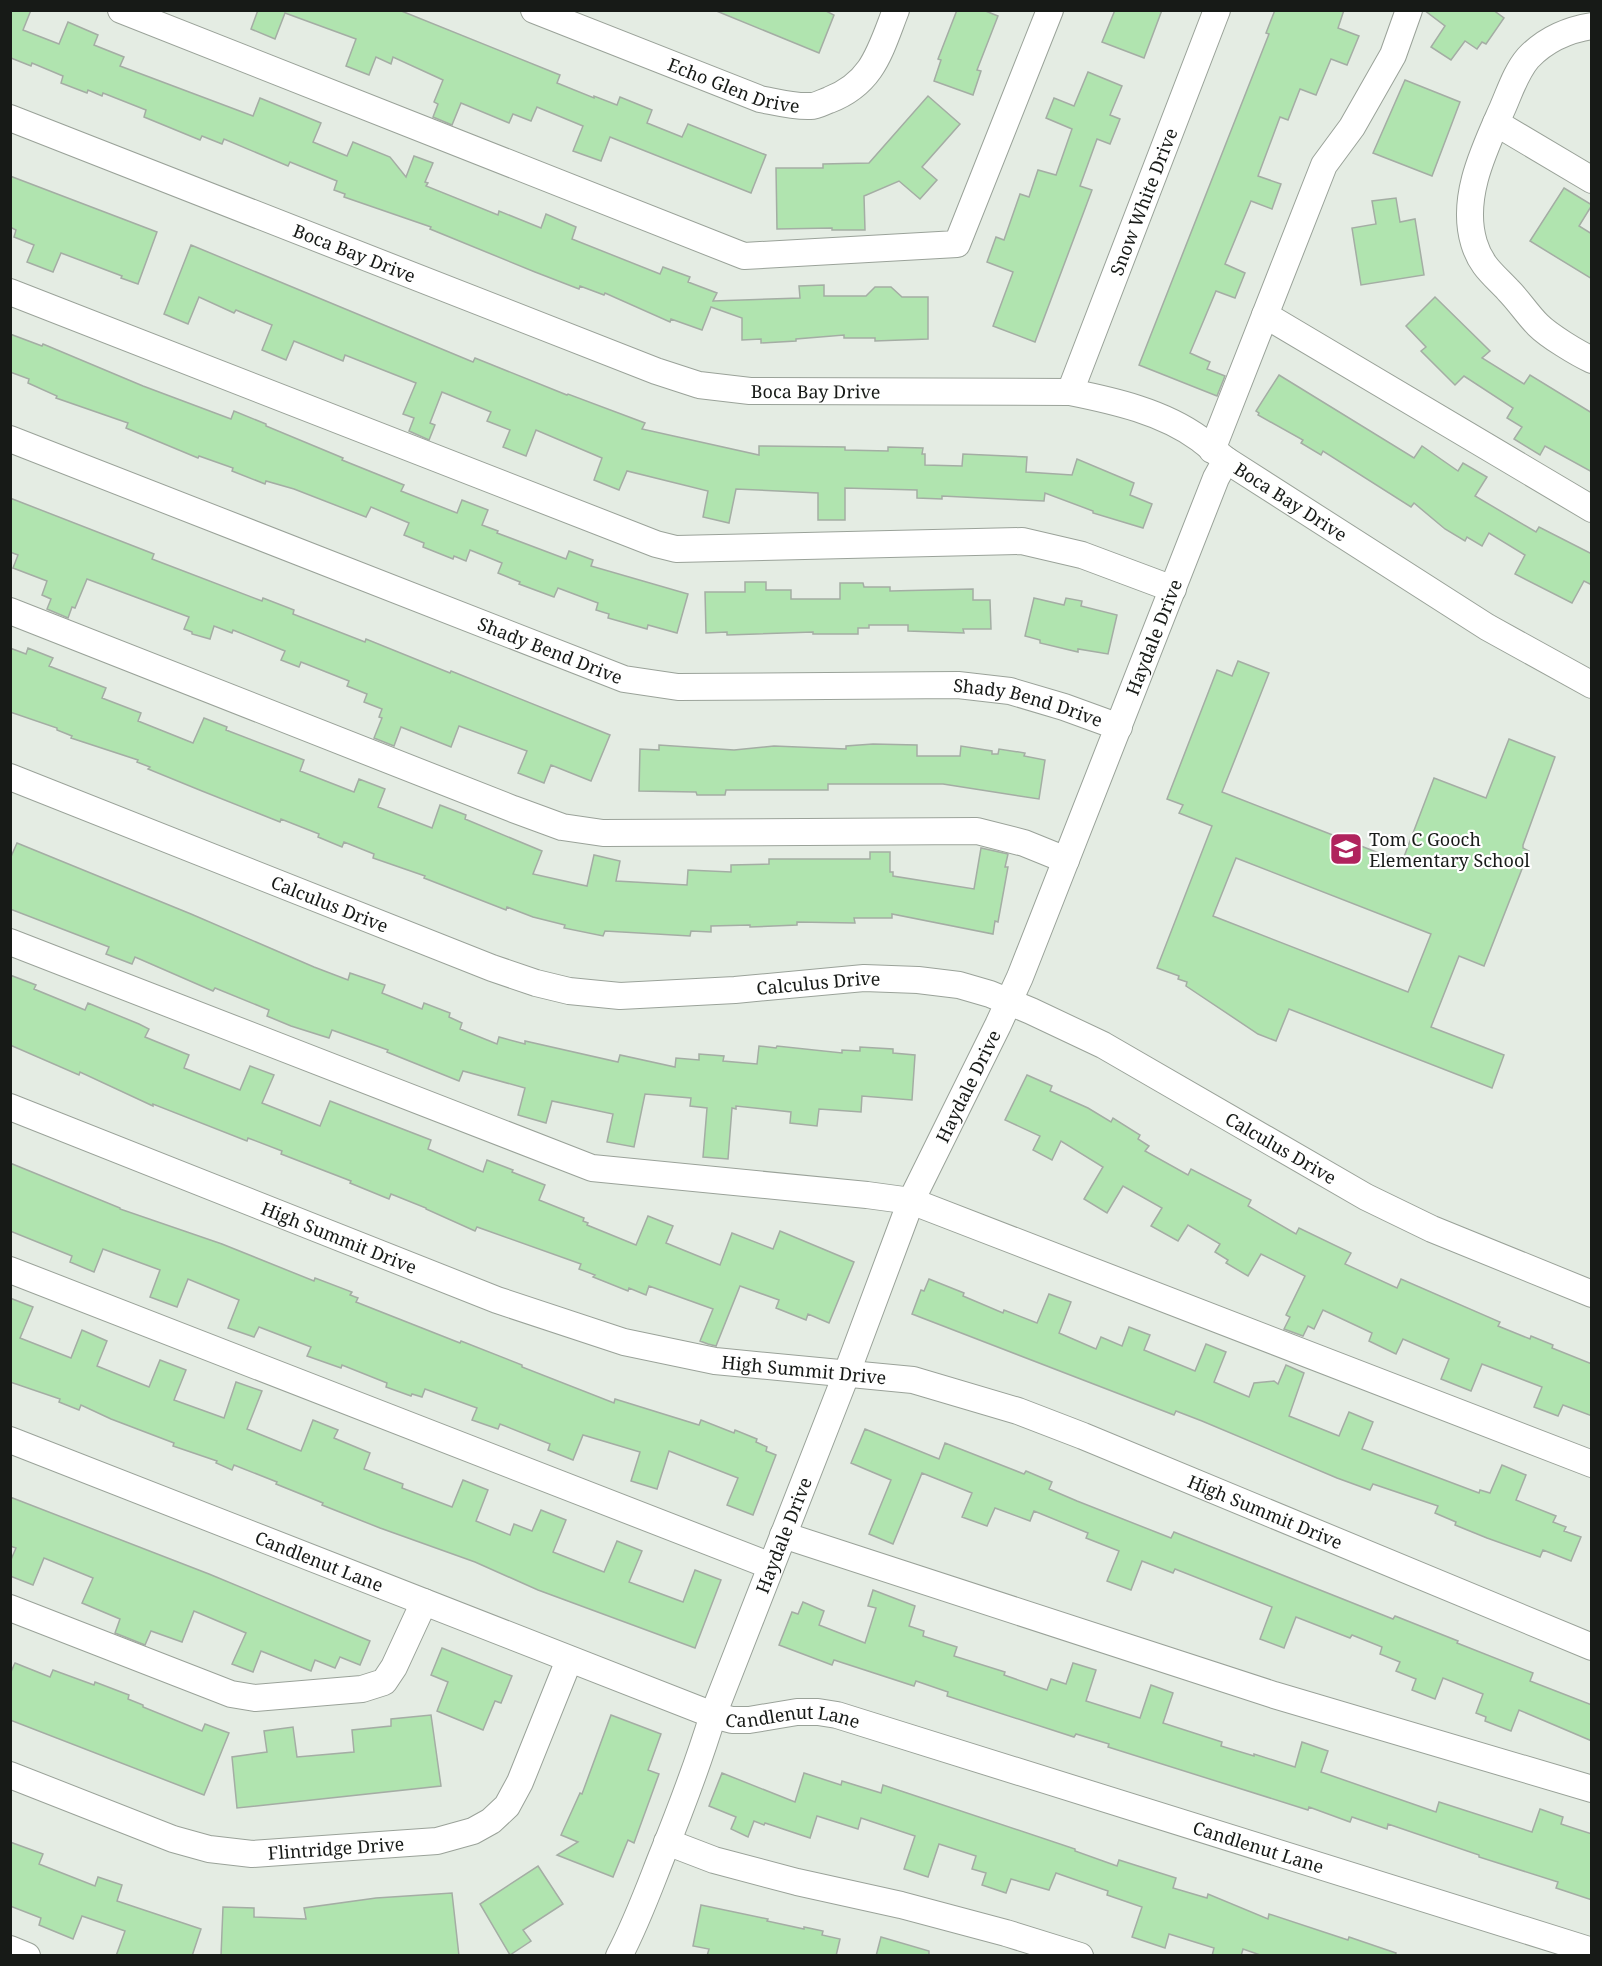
<svg xmlns="http://www.w3.org/2000/svg" width="1602" height="1966" font-family="'Noto Serif',serif">
  <style>
    .building { fill: #b0e4af; stroke: #a4ada4; stroke-width: 1.5; fill-rule: evenodd }
    .lines { fill: none; stroke-linecap: round; stroke-linejoin: round }
    .minor-casing { stroke: #9aa299; stroke-width: 28 }
    .minor { stroke: #fff; stroke-width: 26 }
    .labels { text-anchor: middle; dominant-baseline: central; stroke-width: 4.5; stroke-linejoin: round; paint-order: stroke }
    .street-label { font-size: 18px; fill: #171a17; stroke: #fff }
    .poi-label { font-size: 18px; fill: #171a17; stroke: #fff; text-anchor: start }
  </style>
  <rect width="100%" height="100%" fill="#e4ece3"/>
  <g class="building">
    <path d="M10 10H31L23 30 59 44 68 22 98 35 94 45 124 57 120 66 253 116 260 98 321 123 313 142 347 156 353 142 390 157 406 177 414 156 433 163 425 182 428 183 426 186 498 215 499 211 541 228 546 214 576 227 572 239 660 274 663 267 690 277 688 282 717 293 713 301 800 298 799 286 824 285V296H866L875 287H891L902 297H928V339L875 341V338H844V335L796 339V341L761 343V339L742 340V318L711 307 702 330 671 319 670 322 605 293 604 295 580 286 579 289 535 272 430 229 431 227 344 197 345 194 334 190 337 181 290 162 288 166 224 139 222 144 202 136 200 140 144 117 146 110 103 93 102 96 88 90 87 93 61 83 63 76 32 63 31 66 11 58 10 60Z"/>
    <path d="M258 10H399L560 75 557 83 594 98V96L617 105 620 97 652 110 647 123 682 137 688 124 766 155 751 193 610 137 601 161 573 151 583 126 537 107 531 121 513 114 509 123 461 103 452 125 433 117 438 104 434 102 443 80 393 57 391 64 376 57 369 75 346 66 356 39 285 13 275 39 251 29Z"/>
    <path d="M714 10H824L834 15 819 53Z"/>
    <path d="M957 10H983L998 16 977 70 981 71 973 95 934 81 941 60 938 59Z"/>
    <path d="M1115 10H1162L1144 58 1102 42Z"/>
    <path d="M1275 10H1344L1338 28 1359 36 1347 65 1331 59 1316 95 1300 89 1288 120 1280 117 1258 176 1281 184 1272 209 1251 201 1225 264 1245 273 1235 298 1216 291 1190 353 1210 362 1207 369 1225 376 1217 396 1139 365 1269 34 1266 33Z"/>
    <path d="M1424 10H1493L1504 18 1486 44 1482 42 1477 49 1465 41 1451 60 1431 47 1445 26Z"/>
    <path d="M1088 72 1122 86 1110 115 1120 119 1110 144 1097 139 1080 186 1092 190 1035 342 993 326 1013 272 987 262 996 237 1004 240 1020 194 1029 197 1038 170 1056 175 1072 129 1046 118 1054 98 1074 106Z"/>
    <path d="M1405 80 1460 102 1432 176 1373 153Z"/>
    <path d="M928 96 960 124 922 167 937 180 920 199 899 181 864 196 865 230H832V228L777 229 776 168H823V164L869 163Z"/>
    <path d="M10 176 157 232 138 284 121 278 122 276 61 253 53 272 27 262 34 245 14 237 16 230 10 227Z"/>
    <path d="M1564 188 1592 205 1579 226 1592 234V279L1530 241Z"/>
    <path d="M1396 198 1400 222 1415 219 1424 275 1361 285 1352 228 1376 224 1372 201Z"/>
    <path d="M191 245 473 362 475 358 567 395 568 394 645 423 642 429 759 455V446L845 447V450L888 451V447L923 448 922 454H925V465L962 466 963 454 1027 457 1026 472 1072 475 1077 459 1134 483 1130 495 1152 504 1143 528 1093 513V511L1045 493 1044 501 942 496V499L917 498V490L845 488V520H818V493L736 489 729 523 703 517 708 491 627 471 619 490 594 480 602 458 536 430 526 456 503 447 510 430 487 421 491 412 442 392 430 423 435 425 429 440 409 431 414 418 403 414 416 383 345 355 343 361 294 341 286 360 262 350 272 325 236 310 234 313 199 297 188 324 164 314Z"/>
    <path d="M1435 297 1490 351 1482 358 1524 384 1530 375 1592 413V472L1545 446 1540 455 1514 439 1522 427 1507 418 1513 408 1464 376 1455 385 1421 351 1426 347 1406 326Z"/>
    <path d="M10 334 42 346 43 344 143 386 231 419 234 411 266 424V426L343 458 342 460 404 485 401 491 457 513 462 500 488 510 482 525 498 531 497 533 566 559 569 551 593 560 591 566 688 594 677 633 648 625 647 629 608 618 609 614 596 610 598 603 558 588 554 597 519 584 520 582 498 573 502 563 470 550 466 561 454 556 453 559 423 547 424 543 404 535 409 523 371 507 366 517 294 489 266 481 265 484 232 471 233 468 199 456 198 458 126 428 128 423 56 398 57 396 28 383 29 379 10 372Z"/>
    <path d="M1279 375 1414 458 1422 446 1458 471 1463 463 1487 477 1475 496 1536 532 1539 527 1592 554V585L1584 581 1572 603 1515 574 1525 555 1489 533 1482 546 1467 537 1465 541 1445 529 1414 503 1411 507 1323 451 1321 455 1301 443 1303 440 1258 415 1259 413 1256 411Z"/>
    <path d="M10 498 154 554 152 559 262 601 263 598 294 610 293 614 365 642 366 639 450 673 451 671 610 735 591 781 551 765 544 783 518 773 527 751 459 726 451 747 401 727 394 746 374 738 382 718 379 717 382 709 364 702 367 694 347 686 349 681 301 662 299 667 281 660 285 651 233 630 232 633 214 626 210 639 192 634V632L184 629 189 617 87 579 75 608 72 607 68 618 47 609 51 599 42 595 47 581 13 568 18 555 10 552Z"/>
    <path d="M745 582H766V590H791V599H840V583H863L864 587H890V591L973 589V600H990L991 629H963L964 633 908 631V625H869V628H858V634H813V632L727 635V632L706 633 705 592H745Z"/>
    <path d="M1034 598 1064 605 1066 598 1082 601 1081 606 1117 615 1108 654 1078 649V652L1040 643V640L1025 636Z"/>
    <path d="M10 648 26 654 28 648 53 658 49 666 106 688 102 698 141 713 138 721 193 743 204 718 227 727 226 730 304 760 300 771 354 792 359 779 385 789 378 807 432 828 440 805 466 815 465 819 542 851 533 874 587 886 594 855 620 861 616 881 687 885 688 870 731 872V865L769 864V859H870V852H890V872H893V876L974 889 981 848 1008 854 1005 867H1008L998 922 995 921 993 934 892 914V918H854L855 923 797 922V925L750 927V925L711 926V932L691 931 690 936 605 931 603 936 564 928 565 925 533 917 507 907 506 910 424 878 425 876 373 858 374 854 344 842 342 847 318 837 319 834 281 819 280 822 202 791 148 769 150 767 137 762 138 760 71 738 72 736 57 730V728L10 712Z"/>
    <path d="M1238 661 1269 673 1222 792 1402 862 1434 778 1486 798 1509 739 1555 757 1523 845V848L1529 851 1484 966 1459 956 1431 1027 1504 1055 1492 1088 1289 1009 1276 1041 1258 1034 1186 986 1187 982 1178 979 1179 976 1157 968 1212 826 1179 813 1183 805 1167 799 1217 670 1232 676ZM1236 858 1431 934 1408 992 1213 916Z"/>
    <path d="M873 744 917 745V756H960L961 746 992 751V754H998L999 749 1025 753 1024 756 1045 760 1039 799 943 784H828V790H726L725 795H697L696 792 639 791 640 749 659 750V745L734 750 774 746 846 749V746Z"/>
    <path d="M17 843 191 914 314 967 348 980 350 973 385 985 382 993 422 1009 424 1003 450 1013 449 1017 462 1023 460 1029 497 1044 499 1037 525 1044V1041L618 1062 620 1055 675 1067 676 1058 699 1060V1054L724 1056 723 1061 757 1064 759 1046 776 1048 777 1046 842 1053V1050L860 1051V1047L893 1049V1053L915 1055 912 1100 862 1096 861 1112 819 1109 817 1126 790 1123 791 1112 736 1106V1109L732 1108 728 1159 703 1157 707 1108 690 1106 691 1098 645 1094 634 1147 607 1142 613 1114 552 1101 546 1123 518 1115 525 1088 463 1071 459 1081 387 1052 388 1050 332 1030 329 1038 291 1026 267 1016 269 1010 215 988 213 991 135 957 132 964 106 954 109 947 10 909V859Z"/>
    <path d="M10 975 36 985 34 989 85 1010 88 1003 139 1024 149 1029 145 1037 189 1055 184 1068 240 1090 250 1066 274 1075 262 1103 320 1126 330 1101 431 1140 428 1149 483 1172 487 1160 513 1170 512 1172 545 1185 539 1200 584 1218 583 1221 588 1223 587 1225 636 1245 648 1216 673 1226 666 1243 720 1265 732 1233 773 1249 780 1231 854 1262 829 1323 808 1314 806 1320 776 1308 779 1300 740 1286 716 1346 708 1344 700 1341 713 1309 649 1286 646 1295 629 1288 628 1291 593 1277 595 1275 579 1269 581 1264 477 1227 475 1231 426 1209V1208L391 1194 389 1199 350 1183 351 1181 281 1154 282 1151 248 1138 247 1141 153 1104V1106L80 1072 79 1075 10 1045Z"/>
    <path d="M1027 1075 1052 1086 1050 1091 1088 1108 1111 1122 1113 1118 1140 1135 1138 1139 1149 1146 1145 1151 1188 1175 1191 1169 1251 1200 1248 1206 1296 1234 1299 1228 1351 1253 1345 1264 1397 1288 1401 1279 1500 1322 1498 1326 1530 1339 1531 1336 1553 1345 1552 1348 1592 1364V1416L1563 1405 1558 1416 1534 1407 1542 1387 1482 1364 1471 1391 1441 1379 1449 1359 1403 1339 1396 1354 1369 1341 1372 1333 1323 1310 1314 1329 1308 1326 1303 1336 1284 1329 1290 1317 1286 1315 1305 1276 1261 1254 1248 1276 1226 1263 1228 1260 1215 1252 1220 1244 1188 1225 1178 1241 1151 1226 1162 1208 1123 1186 1107 1213 1084 1199 1103 1167 1061 1141 1052 1160 1033 1150 1040 1136 1005 1120Z"/>
    <path d="M10 1163 120 1208V1209L222 1244 314 1281 315 1278 352 1292 350 1295 358 1298 356 1302 460 1343 461 1341 522 1365V1367L614 1403 615 1399 699 1425 701 1420 734 1433 735 1430 757 1439 756 1442 767 1447 766 1451 776 1455 753 1515 727 1505 738 1478 669 1451 657 1489 631 1481 640 1452 583 1435 573 1460 548 1450 550 1444 500 1424 498 1429 472 1420 477 1408 425 1389 422 1397 412 1394 411 1396 386 1387 387 1383 342 1365 341 1368 307 1356 311 1347 259 1327 254 1337 228 1328 239 1300 188 1279 177 1307 150 1297 160 1270 103 1249 94 1272 70 1262 72 1256 10 1231Z"/>
    <path d="M929 1279 964 1293 963 1296 1003 1313 1004 1310 1037 1323 1049 1294 1071 1302 1059 1333 1096 1349 1101 1337 1122 1346 1129 1327 1150 1335 1144 1350 1195 1371 1206 1344 1226 1352 1214 1382 1249 1397 1254 1383 1274 1381 1278 1384 1286 1365 1304 1373 1289 1416 1339 1436 1349 1412 1373 1422 1362 1449 1479 1493 1480 1490 1490 1493 1502 1465 1526 1475 1516 1500 1556 1516 1553 1522 1566 1527 1564 1531 1581 1537 1571 1561 1543 1550 1540 1557 1487 1538 1455 1525 1456 1522 1435 1513 1438 1506 1373 1484 1370 1490 1337 1478 1202 1421 1176 1411 1174 1415 912 1314 921 1290 924 1291Z"/>
    <path d="M10 1298 33 1307 20 1338 71 1358 82 1330 107 1341 97 1366 149 1387 160 1360 186 1370 174 1400 224 1418 236 1382 262 1391 247 1429 301 1451 313 1420 338 1430 334 1438 370 1453 364 1469 403 1484 402 1488 452 1507 463 1480 488 1490 476 1521 510 1535 514 1524 532 1531 541 1510 566 1520 553 1552 604 1572 617 1541 642 1551 629 1582 683 1602 695 1570 721 1580 695 1648 538 1590 475 1562 380 1528 322 1505 323 1503 276 1484 277 1482 234 1465 232 1470 216 1463 217 1461 173 1446 174 1443 111 1419 81 1405 79 1410 59 1402 60 1399 10 1382Z"/>
    <path d="M865 1429 939 1459 945 1443 1024 1474 1026 1471 1052 1482 1049 1489 1077 1501 1171 1538 1174 1532 1393 1619 1395 1616 1458 1641 1457 1643 1533 1673 1530 1681 1592 1705V1741L1519 1710 1511 1731 1485 1721 1486 1717 1476 1713 1483 1694 1443 1678 1435 1699 1412 1690 1416 1679 1396 1671 1400 1662 1380 1654 1382 1647 1352 1635 1350 1638 1296 1617 1284 1648 1260 1639 1272 1607 1175 1569 1173 1573 1142 1561 1131 1590 1107 1581 1119 1551 1086 1538 1088 1533 1034 1511 1030 1521 995 1508 987 1526 962 1517 972 1493 922 1473 893 1544 869 1534 891 1480 851 1463Z"/>
    <path d="M10 1497 209 1574 370 1641 360 1665 340 1657 335 1668 315 1660 311 1671 261 1651 253 1672 232 1664 246 1633 194 1611 182 1642 151 1631 145 1645 115 1633 120 1619 82 1603 93 1578 44 1558 33 1585 10 1576V1562L16 1548 10 1546Z"/>
    <path d="M873 1590 915 1606 909 1626 924 1631 923 1636 957 1647 954 1656 1005 1672 1004 1675 1047 1690 1051 1679 1066 1684 1073 1663 1096 1670 1086 1701 1140 1718 1151 1685 1173 1693 1163 1723 1222 1742 1221 1746 1254 1756V1754L1295 1767 1302 1742 1328 1751 1321 1772 1436 1812 1439 1802 1532 1832 1540 1809 1563 1817 1561 1824 1592 1834V1900L1556 1888 1558 1882 1479 1857V1855L1388 1824 1387 1829 1352 1817 1350 1822 1309 1807 1308 1810 1108 1747 1109 1744 1076 1734 1074 1737 947 1696 948 1692 916 1681 914 1686 834 1660 832 1665 779 1645 792 1612 798 1614 803 1602 824 1611 819 1625 865 1643 876 1608 868 1606Z"/>
    <path d="M442 1648 512 1676 501 1703 495 1701 483 1730 437 1711 448 1682 431 1675Z"/>
    <path d="M15 1663 50 1677 53 1670 94 1685 95 1682 129 1695 128 1699 143 1705V1707L202 1731 205 1724 229 1733 204 1795 10 1720V1674Z"/>
    <path d="M431 1715 441 1786 237 1808 232 1757 267 1752 264 1731 293 1727 297 1757 354 1752 352 1730 391 1726V1719Z"/>
    <path d="M611 1715 661 1734 648 1770 659 1774 634 1843 628 1840 613 1877 557 1855 578 1842 561 1835 580 1793 582 1794Z"/>
    <path d="M722 1773 795 1802 804 1773 841 1785 842 1781 881 1793 883 1785 1075 1849V1851L1117 1866 1119 1860 1176 1878 1173 1888 1207 1898 1208 1894 1268 1919 1269 1914 1348 1940 1349 1937 1396 1953 1395 1956H1263L1243 1949 1241 1956H1212L1214 1948 1169 1934 1165 1948 1132 1937 1142 1907 1107 1895 1108 1891 1056 1873 1049 1890 1011 1879 1006 1893 982 1885 986 1873 972 1869 976 1856 939 1844 928 1877 904 1869 915 1836 861 1818 858 1829 817 1816 810 1838 765 1823 764 1825 754 1821 748 1837 731 1829 736 1817 709 1806Z"/>
    <path d="M10 1842 43 1854 39 1864 95 1886 98 1877 122 1885 117 1901 201 1929 192 1956H116L125 1931 82 1916 73 1939 39 1925 41 1918 10 1906Z"/>
    <path d="M538 1866 563 1904 523 1930 531 1941 510 1955 480 1904Z"/>
    <path d="M452 1893 459 1956H221L223 1907 254 1908V1917L306 1919 304 1908 376 1898Z"/>
    <path d="M701 1905 768 1919 767 1921 804 1929V1927L823 1931 822 1935 840 1939 836 1956H707L709 1949 693 1946Z"/>
    <path d="M881 1937 929 1951V1956H876Z"/>
  </g>
  <g class="lines">
    <defs>
      <g id="minor">
        <path d="M121 10 744 256 957 244 1050 10"/>
        <path id="s1" d="M534 10 760 99C776 102 794 107 811 106 817 106 823 102 829 100 873 83 880 51 896 10"/>
        <path d="M1592 26C1567 30 1545 40 1528 58 1516 72 1510 91 1503 107 1485 148 1460 197 1474 243 1481 266 1493 274 1508 290 1519 301 1527 314 1538 325 1549 336 1577 353 1592 360"/>
        <path id="s2" d="M10 118 656 371 699 385 750 391 1070 392C1115 401 1163 412 1200 439 1209 446 1217 453 1226 460L1487 627 1592 685"/>
        <path d="M1496 123 1592 180"/>
        <path d="M10 292 656 544 676 549 1022 541 1082 555 1173 589"/>
        <path d="M1265 315 1592 509"/>
        <path id="s3" d="M1070 392 1217 10"/>
        <path id="s4" d="M10 439 624 679 678 687 958 685 1010 691 1064 707 1119 727"/>
        <path d="M1212 450 1324 165 1352 127 1393 55 1409 10"/>
        <path d="M10 611 513 809 562 827 603 833 977 831 1024 843 1066 860"/>
        <path id="s5" d="M10 777 492 968 536 983 569 991 620 996 735 990 864 978 918 980 959 985 990 994 1031 1011 1103 1045 1366 1197 1432 1229 1592 1294"/>
        <path d="M10 942 592 1168 867 1195 911 1201 1592 1464"/>
        <path id="s6" d="M10 1107 497 1300 624 1342 715 1361 913 1380 1018 1411 1083 1436 1592 1647"/>
        <path d="M10 1270 771 1566"/>
        <path id="s7" d="M10 1440 713 1715 732 1720H749L797 1712H818L837 1715 1592 1951"/>
        <path d="M783 1535 1274 1695 1592 1789"/>
        <path d="M10 1608 231 1694 255 1698 362 1689 384 1682 394 1667 424 1602"/>
        <path id="s8" d="M10 1775 173 1839 209 1849 252 1854 437 1841 473 1831 491 1821 507 1806 520 1782 569 1660"/>
        <path d="M667 1842 714 1860 797 1882 901 1905 1006 1933 1080 1956"/>
        <path d="M10 1949 27 1956"/>
        <path id="s9" d="M619 1956C636 1924 648 1891 661 1858 680 1811 698 1764 713 1715L846 1375 911 1201 998 1025 1020 977 1216 478 1226 460"/>
      </g>
    </defs>
    <use href="#minor" class="minor-casing"/>
    <use href="#minor" class="minor"/>
  </g>
  <defs>
    <symbol id="school-square" viewBox="-11 -11 22 22"><rect x="-9" y="-9" width="18" height="18" rx="4" fill="#b0235d" stroke="#fff"/><path d="M0-5L7-2L0 1L-7-2ZM-4 1L0 2.5L4 1V4Q0 6-4 4Z" fill="#fff"/></symbol>
  </defs>
  <g fill-rule="evenodd">
    <use href="#school-square" x="1327" y="830" width="38" height="38"/>
  </g>
  <g class="labels">
    <g class="street-label">
      <text stroke="none"><textPath href="#s1" startOffset="214">Echo Glen Drive</textPath></text>
      <text stroke="none"><textPath href="#s3" startOffset="204">Snow White Drive</textPath></text>
      <text stroke="none"><textPath href="#s2" startOffset="370">Boca Bay Drive</textPath></text>
      <text stroke="none"><textPath href="#s2" startOffset="856">Boca Bay Drive</textPath></text>
      <text stroke="none"><textPath href="#s2" startOffset="1360">Boca Bay Drive</textPath></text>
      <text stroke="none"><textPath href="#s9" startOffset="1424">Haydale Drive</textPath></text>
      <text stroke="none"><textPath href="#s4" startOffset="580">Shady Bend Drive</textPath></text>
      <text stroke="none"><textPath href="#s4" startOffset="1066">Shady Bend Drive</textPath></text>
      <text stroke="none"><textPath href="#s5" startOffset="344">Calculus Drive</textPath></text>
      <text stroke="none"><textPath href="#s5" startOffset="849">Calculus Drive</textPath></text>
      <text stroke="none"><textPath href="#s9" startOffset="938">Haydale Drive</textPath></text>
      <text stroke="none"><textPath href="#s5" startOffset="1352">Calculus Drive</textPath></text>
      <text stroke="none"><textPath href="#s6" startOffset="354">High Summit Drive</textPath></text>
      <text stroke="none"><textPath href="#s6" startOffset="840">High Summit Drive</textPath></text>
      <text stroke="none"><textPath href="#s6" startOffset="1326">High Summit Drive</textPath></text>
      <text stroke="none"><textPath href="#s9" startOffset="452">Haydale Drive</textPath></text>
      <text stroke="none"><textPath href="#s7" startOffset="332">Candlenut Lane</textPath></text>
      <text stroke="none"><textPath href="#s7" startOffset="836">Candlenut Lane</textPath></text>
      <text stroke="none"><textPath href="#s7" startOffset="1322">Candlenut Lane</textPath></text>
      <text stroke="none"><textPath href="#s8" startOffset="340">Flintridge Drive</textPath></text>
    </g>
    <g class="poi-label">
      <text x="1369" y="839">Tom C Gooch<tspan x="1369" dy="21">Elementary School</tspan></text>
    </g>
  </g>
  <rect width="1602" height="1966" fill="none" stroke="#171a17" stroke-width="24"/>
</svg>
